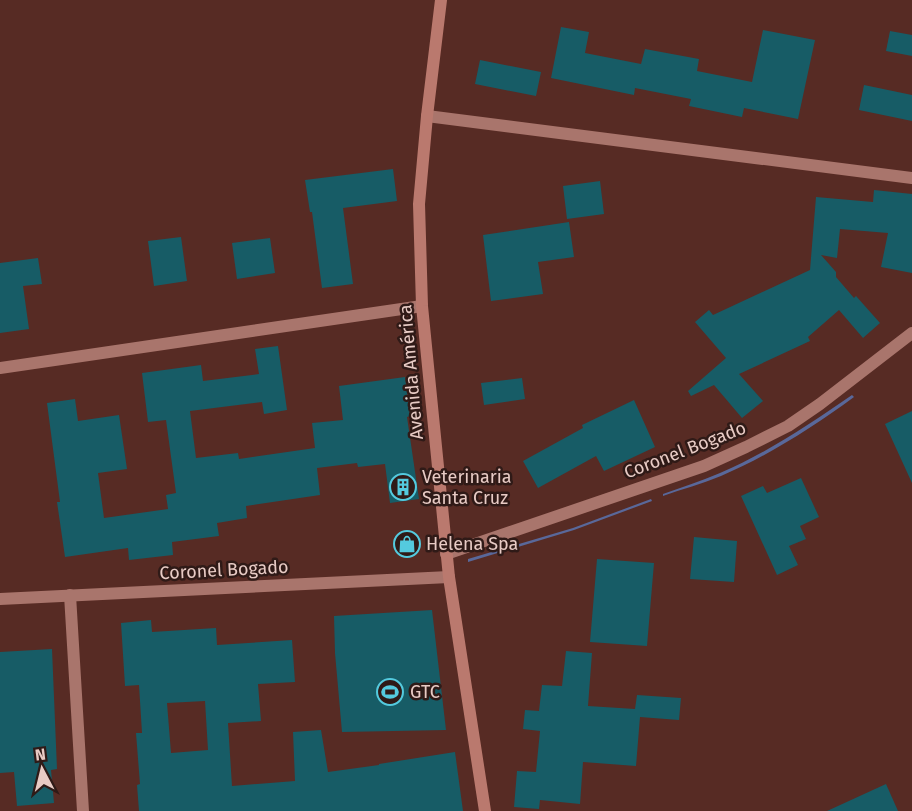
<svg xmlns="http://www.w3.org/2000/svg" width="912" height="811" font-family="'Fira Sans',sans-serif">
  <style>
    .water { fill: #59689a }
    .building { fill: #175c66; fill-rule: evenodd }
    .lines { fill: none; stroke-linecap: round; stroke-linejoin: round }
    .minor { stroke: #a9756c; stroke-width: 12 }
    .tertiary { stroke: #a9756c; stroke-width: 12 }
    .secondary { stroke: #ba796e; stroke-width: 12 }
    .labels { text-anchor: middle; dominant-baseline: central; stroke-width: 5; stroke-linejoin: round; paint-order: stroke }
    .street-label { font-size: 18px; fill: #e8cbc5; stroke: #2f1a17 }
    .poi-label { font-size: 18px; fill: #e8cbc5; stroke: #2f1a17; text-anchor: start }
  </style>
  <rect width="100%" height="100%" fill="#572b24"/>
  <g class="water">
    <path d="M852 395 854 397C813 427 768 456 721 476 702 484 682 489 663 496V494C682 487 701 481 720 473 767 453 810 424 852 395Z"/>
    <path d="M651 499 652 501 574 530 468 562V559L573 528Z"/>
  </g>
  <g class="building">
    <path d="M561 27 589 32 585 53 641 64 645 49 699 59 697 71 752 82 763 30 815 40 798 119 744 108 742 117 689 106 691 99 635 88 634 95 551 78Z"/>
    <path d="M890 31 912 35V56L886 51Z"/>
    <path d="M480 60 541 72 536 96 475 84Z"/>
    <path d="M864 85 912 95V121L859 110Z"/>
    <path d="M393 169 397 201 343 208 353 284 322 288 312 212H310L305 180Z"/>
    <path d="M600 181 604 214 567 219 563 186Z"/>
    <path d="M874 190 912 194V273L881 267 888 233 840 229 837 258 821 255 836 272V277L854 298 856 296 880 323 863 338 839 310 808 337 810 341 739 374 763 401 742 418 714 385 691 396 688 391 726 358 695 322 709 310 713 315 810 270 816 197 873 202Z"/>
    <path d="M569 222 574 257 538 262 543 294 491 301 483 235Z"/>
    <path d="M181 237 187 281 154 286 148 241Z"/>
    <path d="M270 238 275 273 237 279 232 243Z"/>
    <path d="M38 258 42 284 23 286 29 329 0 333V263Z"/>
    <path d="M278 346 287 410 264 414 262 402 190 411 196 458 238 453 239 459 315 448 312 423 343 420 339 386 405 377 410 416 407 417 419 499 390 503 385 464 358 467 357 463 317 468 320 495 246 506 247 518 217 523 219 536 172 542 173 555 129 560 128 548 65 557 57 502H60L47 403 75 399 78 421 119 415 127 469 98 473 104 518 168 509 166 495 176 493 166 420 148 422 142 373 201 365 203 381 259 374 255 349Z"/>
    <path d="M522 378 525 399 484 405 481 383Z"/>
    <path d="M634 400 655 447 604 471 596 456 538 488 523 461 583 428 582 425Z"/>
    <path d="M912 411V483L885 424Z"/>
    <path d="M801 478 819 517 800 526 806 539 789 546 798 565 777 575 741 496 763 486 767 493Z"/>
    <path d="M694 537 737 541 734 582 690 579Z"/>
    <path d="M597 559 654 563 647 646 590 642Z"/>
    <path d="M432 610 446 730 342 732 335 653 334 616Z"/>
    <path d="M151 620 152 632 216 628 217 645 292 640 295 682 258 684 261 721 228 723 232 786 295 781 293 732 321 730 328 772 379 765V764L455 752 463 811H139L137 785 140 784 136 733H142L139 685 125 686 121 623ZM205 701 208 750 171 753 167 703Z"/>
    <path d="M52 649 57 769 51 770 54 803 17 806 14 772 0 773V652Z"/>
    <path d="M566 651 592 653 588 706 635 709 637 695 681 698 679 720 640 717 636 766 583 762 580 804 540 800 539 809 514 807 517 771 536 772 540 731 523 729 525 710 539 711 542 685 562 686Z"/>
    <path d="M886 784 898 811H827Z"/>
  </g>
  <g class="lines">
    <g class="minor">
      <path d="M427 116 912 178"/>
      <path d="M0 368 422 306"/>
      <path d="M70 595 83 811"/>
    </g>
    <g class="tertiary">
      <path d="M446 554 704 466 746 447 788 426 820 404 912 333"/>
      <path d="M0 599 449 577"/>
    </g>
    <path class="secondary" d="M441 0 427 116 419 204 422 306 449 577 485 811"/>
  </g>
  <defs>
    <symbol id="building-ring" viewBox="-11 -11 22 22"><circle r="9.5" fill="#2f1a17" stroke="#54cade" stroke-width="1.5"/><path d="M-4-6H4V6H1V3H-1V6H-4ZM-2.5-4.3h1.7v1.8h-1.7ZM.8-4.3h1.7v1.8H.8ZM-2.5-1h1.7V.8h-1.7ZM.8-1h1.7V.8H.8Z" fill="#54cade"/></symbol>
    <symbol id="shop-ring" viewBox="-11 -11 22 22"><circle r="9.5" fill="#2f1a17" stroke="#54cade" stroke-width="1.5"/><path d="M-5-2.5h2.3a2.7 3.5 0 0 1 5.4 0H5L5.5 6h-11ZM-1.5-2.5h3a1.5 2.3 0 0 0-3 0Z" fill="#54cade"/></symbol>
    <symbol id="stadium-ring" viewBox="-11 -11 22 22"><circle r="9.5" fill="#2f1a17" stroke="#54cade" stroke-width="1.5"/><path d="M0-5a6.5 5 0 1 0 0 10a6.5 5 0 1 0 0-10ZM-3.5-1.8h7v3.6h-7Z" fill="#54cade"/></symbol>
  </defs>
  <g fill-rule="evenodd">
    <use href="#building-ring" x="388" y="472" width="30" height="30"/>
    <use href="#shop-ring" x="392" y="529" width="30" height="30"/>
    <use href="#stadium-ring" x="375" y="677" width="30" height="30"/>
  </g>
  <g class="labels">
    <g class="street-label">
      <text transform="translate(411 372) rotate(-95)">Avenida América</text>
      <text transform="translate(685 450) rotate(-21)">Coronel Bogado</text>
      <text transform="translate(224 570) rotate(-3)">Coronel Bogado</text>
    </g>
    <g class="poi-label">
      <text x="422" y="477">Veterinaria<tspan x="422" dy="21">Santa Cruz</tspan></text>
      <text x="426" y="544">Helena Spa</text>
      <text x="410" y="692">GTC</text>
    </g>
  </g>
  <g transform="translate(42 769) rotate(353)" stroke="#2f1a17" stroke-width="4.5" paint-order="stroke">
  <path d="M0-4.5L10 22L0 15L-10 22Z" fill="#e8cbc5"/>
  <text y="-9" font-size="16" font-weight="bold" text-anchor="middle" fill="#e8cbc5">N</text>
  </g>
</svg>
